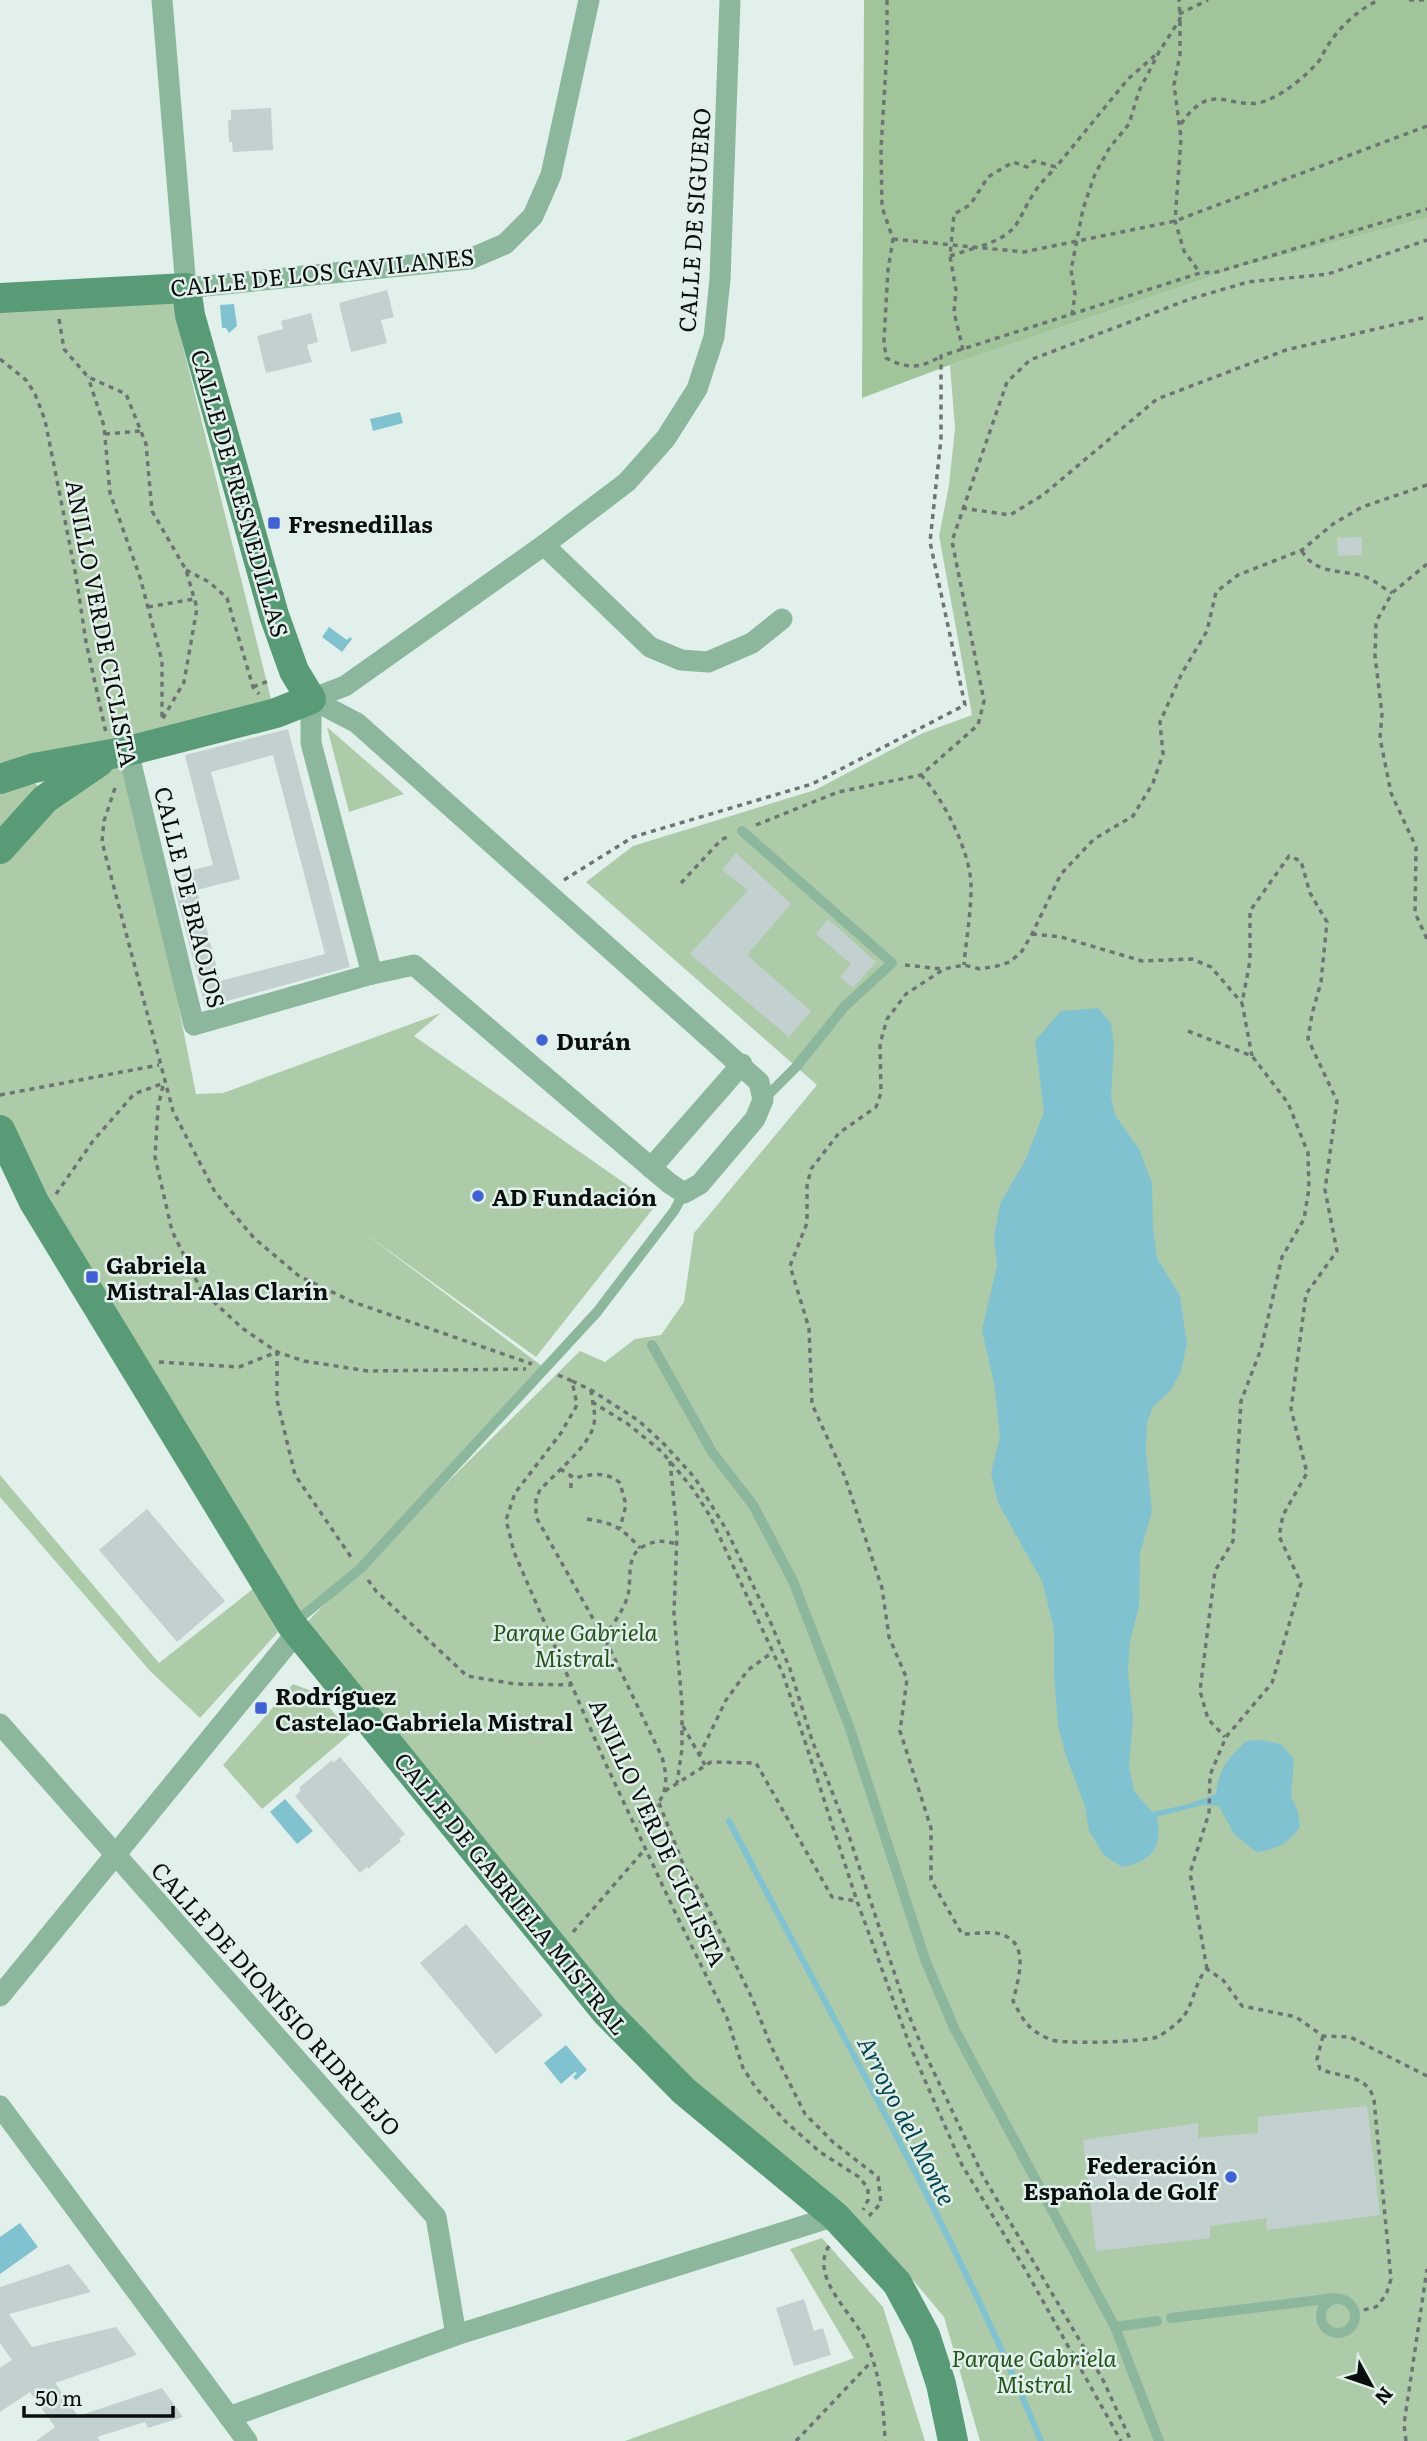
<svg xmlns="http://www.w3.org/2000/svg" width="1427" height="2441" font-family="Literata,serif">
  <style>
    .green { fill: #aecba9 }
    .forest { fill: #a1c49a }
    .water { fill: #81c2d1 }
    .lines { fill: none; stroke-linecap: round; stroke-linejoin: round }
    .stream { stroke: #81c2d1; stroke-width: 6 }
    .building { fill: #c2d0d0; fill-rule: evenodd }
    .path { stroke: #6d7573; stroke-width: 3.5; stroke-dasharray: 5 5; stroke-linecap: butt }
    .lane { stroke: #8cb79d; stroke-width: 10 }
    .street { stroke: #8cb79d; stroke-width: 21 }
    .secondary { stroke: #599b77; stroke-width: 30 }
    .poi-dot { fill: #4062d4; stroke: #e2f0ec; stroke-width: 2.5 }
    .labels { text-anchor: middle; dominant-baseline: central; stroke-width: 5; stroke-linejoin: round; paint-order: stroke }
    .street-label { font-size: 23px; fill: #0a0e0d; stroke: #e2f0ec }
    .poi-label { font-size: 23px; font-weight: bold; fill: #0a0e0d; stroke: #e2f0ec; text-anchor: start }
    .park-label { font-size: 23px; font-style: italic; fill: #25531c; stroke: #e2f0ec }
    .water-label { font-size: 24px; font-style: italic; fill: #06444f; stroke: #e2f0ec }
  </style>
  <rect width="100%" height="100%" fill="#e2f0ec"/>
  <g class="green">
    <path d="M1427 218V2441H980L944 2317 913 2280 889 2286 684 2091 298 1631 351 1578 291 1624 0 1125V865L33 826 128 751 196 1094 223 1093 441 1013 414 1036 656 1205 536 1357 363 1232 546 1369 385 1544 580 1351 605 1362 635 1339 661 1335 684 1302 694 1233 817 1085 586 882 633 846 815 790 923 733 972 715 939 536 949 485 955 429 950 365 1234 269Z"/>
    <path d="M171 298 271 699 88 748 0 775V305Z"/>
    <path d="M327 727 404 794 349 812Z"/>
    <path d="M25 780 36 784 39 788 0 828V787Z"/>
    <path d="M0 1475 159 1663 253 1589 278 1632 200 1718 150 1671 0 1497Z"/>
    <path d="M293 1684 317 1693 351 1733 262 1809 223 1765Z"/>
    <path d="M822 2238 883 2307 925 2441H625L854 2358 790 2249Z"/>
  </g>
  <path class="forest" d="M864 0H1427V218L1234 269 950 365 862 398Z"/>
  <g class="water">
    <path d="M234 304 237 326 229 333 226 328H222L220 305Z"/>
    <path d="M400 412 403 423 373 431 370 419Z"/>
    <path d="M329 627 347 640 350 637 352 639 342 652 322 637Z"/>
    <path d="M1098 1008 1111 1023 1114 1046 1111 1097 1115 1115 1139 1149 1152 1183 1153 1227 1157 1258 1180 1296 1187 1344 1181 1371 1171 1390 1153 1407 1147 1423 1146 1452 1152 1511 1140 1554 1139 1607 1130 1641 1128 1671 1133 1718 1129 1766 1134 1791 1152 1812 1189 1804 1216 1794C1219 1767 1228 1759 1246 1741L1260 1740 1281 1744 1294 1759 1291 1796 1298 1812 1300 1827C1288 1844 1276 1850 1256 1852L1234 1834 1219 1806 1203 1805 1157 1817C1163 1848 1152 1861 1122 1867L1104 1855 1089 1831 1085 1806 1066 1756 1058 1726 1054 1674V1629L1042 1581 998 1503 991 1473 1000 1436 994 1383 982 1330 997 1266 994 1237 1000 1204 1026 1159 1044 1112 1035 1041 1061 1011Z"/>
    <path d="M285 1799 313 1831 297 1844 270 1812Z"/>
    <path d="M566 2045 587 2070 576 2080 573 2077 577 2073 575 2072 561 2084 544 2063Z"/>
    <path d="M20 2223 38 2247 0 2274V2237Z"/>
  </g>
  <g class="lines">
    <path class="stream" d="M729 1821C836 2026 953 2227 1041 2441"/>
  </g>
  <g class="building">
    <path d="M271 108 273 150 233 152 232 142H229L228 120H231V110Z"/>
    <path d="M387 290 394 317 381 320 387 343 351 352 339 303Z"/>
    <path d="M311 313 318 342 307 345 312 362 266 373 257 336 283 329 281 321Z"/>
    <path d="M1362 537V555L1338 556 1337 538Z"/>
    <path d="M288 729 350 967 205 1007 174 886 184 883 181 873 213 865 185 755ZM273 755 325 954 220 981 197 890 240 879 211 772Z"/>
    <path d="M736 853 791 904 747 955 811 1011 789 1037 690 954 748 890 722 870Z"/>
    <path d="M828 919 876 962 853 988 840 977 851 964 816 934Z"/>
    <path d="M147 1509 225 1601 177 1642 99 1550Z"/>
    <path d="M340 1757 405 1834 399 1839 401 1841 368 1869 367 1867 360 1873 295 1796 301 1790 299 1788 332 1760 333 1763Z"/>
    <path d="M466 1924 543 2015 496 2054 420 1963Z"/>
    <path d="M1367 2106 1380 2215 1266 2230 1267 2218 1210 2226V2238L1096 2251 1083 2140 1198 2123V2138L1258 2133V2117Z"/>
    <path d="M69 2264 91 2292 9 2314 32 2347 116 2327 137 2355 55 2383 78 2416 162 2388 183 2417 148 2428 145 2422 97 2437 100 2441H36L55 2427 30 2392 0 2412V2368L12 2360 0 2343V2287Z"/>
    <path d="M804 2299 814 2331 823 2328 831 2355 794 2366 776 2308Z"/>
  </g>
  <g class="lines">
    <g class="path">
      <path d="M887 0V49L881 149 882 207 893 239 888 270 884 340 886 358C907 369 920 369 941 356"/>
      <path d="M1409 0H1427"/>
      <path d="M1179 14 1208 0"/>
      <path d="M1180 21V54L1174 85 1181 138 1175 221 1184 251 1200 273"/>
      <path d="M1181 124C1215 74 1234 118 1272 98 1288 91 1308 74 1319 61 1322 57 1324 51 1327 47 1338 28 1359 9 1379 0"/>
      <path d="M893 239 1024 252 1175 221 1427 126"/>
      <path d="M982 246C1022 231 1014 224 1034 193 1040 183 1049 175 1056 167"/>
      <path d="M950 256 975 248"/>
      <path d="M1072 315 1075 294 1071 270 1083 209 1095 174 1110 147 1129 124 1139 91 1159 52 1180 19 1179 0"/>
      <path d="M59 319 64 349 88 377 126 394 146 444 152 511 186 570 197 608 184 682 162 720V661L140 577 110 493 104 426 88 377"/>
      <path d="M963 350 954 312 956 290 950 256 954 214 970 205 988 177 1013 162 1027 167 1034 161 1056 167 1128 79 1159 52"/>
      <path d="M0 359 26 380 35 394 45 420 76 576 86 642 106 733"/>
      <path d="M105 434 141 431"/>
      <path d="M1427 485 1362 507 1333 524 1302 550 1238 575 1216 592 1207 631 1182 673 1160 722 1163 754 1153 783 1133 816 1094 839 1061 874 1032 934 1022 951 1010 962 997 966 980 969 964 965 944 969 906 994 887 1019 880 1044 881 1093 876 1107 839 1133 811 1169 807 1186V1223L790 1266 809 1328 812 1404 845 1477 882 1588 889 1637 907 1679 900 1731 931 1828V1880L962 1934C973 1934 989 1931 1000 1934 1031 1942 1018 1980 1013 2001 1024 2021 1027 2029 1049 2039 1060 2045 1144 2042 1157 2037 1164 2034 1178 2023 1183 2017 1195 2002 1194 1982 1207 1969L1223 1980 1242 2006 1296 2017 1323 2036 1350 2037 1427 2076"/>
      <path d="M962 508 1010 515 1043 495 1157 399 1286 350 1427 317"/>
      <path d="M1302 551C1314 574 1342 570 1363 576 1373 579 1383 588 1392 593"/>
      <path d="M1427 564 1392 593 1376 622 1375 656 1382 714 1380 738 1391 793 1416 847 1415 913 1427 939"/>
      <path d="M186 570 209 582 227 598 253 687 259 694"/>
      <path d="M148 607 194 599"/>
      <path d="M253 687 271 680"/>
      <path d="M921 775C944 799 972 855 971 888 971 914 966 940 964 965"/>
      <path d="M115 788 104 821 102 842 173 1111 215 1192 254 1238 299 1276 353 1302 532 1364"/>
      <path d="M756 825 838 792 921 775 978 725 984 701 952 541 1007 382 1030 360 1190 299 1248 282 1328 274 1427 240"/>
      <path d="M564 880 633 837 812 784 965 705 930 542 941 438V356L1200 273 1217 272 1427 209"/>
      <path d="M681 883 721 840 729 836"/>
      <path d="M1032 934 1061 937 1142 961 1192 959 1211 967 1242 1003"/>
      <path d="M905 965 942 969"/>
      <path d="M1188 1031 1252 1056 1288 1103 1308 1153 1309 1188 1304 1219 1282 1257 1261 1349 1241 1401 1233 1541 1215 1571 1200 1691 1208 1719 1225 1737"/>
      <path d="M163 1086 158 1107 155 1157 172 1231 201 1290 242 1328 277 1352 304 1361 368 1371 526 1369"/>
      <path d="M0 1095 159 1065"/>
      <path d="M56 1194 93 1141 134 1094 164 1083"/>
      <path d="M159 1362 239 1367 277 1352V1400L295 1475 351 1557"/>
      <path d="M558 1375 572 1381 577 1405 561 1433 515 1493 506 1520 514 1552 604 1760 675 1912 727 2018 743 2068 756 2088 787 2123 820 2152 859 2177 868 2188V2200L863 2210"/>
      <path d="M572 1381 591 1390 639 1421 664 1444 695 1478 726 1529 770 1621 790 1669 812 1740 847 1830 906 2008 922 2047 983 2176 1103 2380 1131 2441"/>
      <path d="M591 1390C592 1402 596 1412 594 1424 590 1446 555 1473 540 1490L536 1498V1517L610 1649 662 1757C672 1792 661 1804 636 1826"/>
      <path d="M592 1402 628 1424 662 1452 693 1489 710 1516 783 1674 857 1901 910 2046 962 2165 1025 2269 1121 2441"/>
      <path d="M670 1461 677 1533 674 1613 682 1704V1749L677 1783"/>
      <path d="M560 1469 575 1478C591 1474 607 1471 620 1483L626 1505 620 1528"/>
      <path d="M571 1488V1476"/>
      <path d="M587 1519C614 1523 622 1528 640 1548"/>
      <path d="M368 1580 376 1591 467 1676 515 1684 571 1685"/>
      <path d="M604 1638C612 1625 624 1610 628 1595 632 1578 625 1555 644 1546 656 1540 663 1540 676 1544"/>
      <path d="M683 1726 705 1765"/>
      <path d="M699 1756 726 1700 748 1670 773 1652"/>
      <path d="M665 1791 711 1762 756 1763 832 1897 856 1901"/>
      <path d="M659 1803 685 1869 700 1892 752 1998 771 2046 805 2114 834 2143 878 2177 881 2203 869 2216"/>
      <path d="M573 1932 646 1848"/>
      <path d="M1207 1969 1190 1873 1209 1813 1210 1775 1226 1737 1272 1683 1301 1583 1279 1536 1283 1515 1307 1473 1291 1409 1306 1294 1337 1251 1325 1190 1337 1101 1308 1039 1312 1014 1321 982 1327 922 1310 893 1301 861 1289 856 1250 911V961L1242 1003 1252 1056"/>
      <path d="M1323 2036 1317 2059 1320 2069C1341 2078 1368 2074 1374 2100L1391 2279 1386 2295 1376 2307 1355 2312"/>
      <path d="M829 2246C808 2279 857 2316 868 2346 880 2376 884 2409 885 2441"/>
      <path d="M796 2441 872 2361"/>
      <path d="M1406 2441 1404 2424 1427 2269"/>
    </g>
    <g class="lane">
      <path d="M742 831 892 963 845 1006 796 1067 763 1100"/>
      <path d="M652 1345 712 1452 753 1505 793 1581 849 1726 926 1962 955 2030 1115 2327 1159 2441"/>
      <path d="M294 1623 360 1569 597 1312 674 1211 684 1193"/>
      <circle cx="1338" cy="2316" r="17"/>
      <path d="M1171 2318 1335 2298"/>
      <path d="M1115 2327 1157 2321"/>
    </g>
    <g class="street">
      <path d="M162 0 186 288 470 259 505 244 533 216 551 175 589 0"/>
      <path d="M544 545 650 647 681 660 708 662 752 643 782 619"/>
      <path d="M311 699 345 686 544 545 627 482 666 438 697 389 714 337 720 279 730 0"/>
      <path d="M311 699V743L372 974"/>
      <path d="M128 751 194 1025 372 974 414 965 669 1183 684 1193 700 1184 755 1119 763 1100 759 1082 357 723 311 699"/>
      <path d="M651 1168 742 1064"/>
      <path d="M0 1724 436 2217 456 2335"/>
      <path d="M0 1996 298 1631"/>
      <path d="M0 2106 247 2441"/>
      <path d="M229 2417 456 2335 835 2216"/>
    </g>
    <g class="secondary">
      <path d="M0 298 186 288 190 315 274 615 294 671 311 699 276 713 128 751 34 768 0 779"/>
      <path d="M0 849 45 799 99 762"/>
      <path d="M0 1130 34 1202 291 1624 606 2012 684 2091 835 2216 897 2283 925 2335 941 2384 953 2441"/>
    </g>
  </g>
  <g class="poi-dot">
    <rect x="267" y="516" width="14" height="14" rx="3.5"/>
    <circle cx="542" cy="1040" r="7"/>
    <circle cx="478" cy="1196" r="7"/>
    <rect x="85" y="1270" width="14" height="14" rx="3.5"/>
    <rect x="254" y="1701" width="14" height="14" rx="3.5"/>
    <circle cx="1231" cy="2177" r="7"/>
  </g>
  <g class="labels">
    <g class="street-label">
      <text transform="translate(693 220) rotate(-86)">CALLE DE SIGUERO</text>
      <text transform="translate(322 271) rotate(-6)">CALLE DE LOS GAVILANES</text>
      <text transform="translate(241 493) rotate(74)">CALLE DE FRESNEDILLAS</text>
      <text transform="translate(103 623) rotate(79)">ANILLO VERDE CICLISTA</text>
      <text transform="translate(191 897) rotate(76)">CALLE DE BRAOJOS</text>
      <text transform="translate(659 1832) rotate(65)">ANILLO VERDE CICLISTA</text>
      <text transform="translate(512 1893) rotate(51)">CALLE DE GABRIELA MISTRAL</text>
      <text transform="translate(277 1998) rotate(48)">CALLE DE DIONISIO RIDRUEJO</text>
    </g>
    <g class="poi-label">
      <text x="288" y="523">Fresnedillas</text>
      <text x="556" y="1040">Durán</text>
      <text x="492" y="1196">AD Fundación</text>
      <text x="106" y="1264">Gabriela<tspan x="106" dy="26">Mistral-Alas Clarín</tspan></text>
      <text x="275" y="1695">Rodríguez<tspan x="275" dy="26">Castelao-Gabriela Mistral</tspan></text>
      <text x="1217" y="2164" text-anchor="end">Federación<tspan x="1217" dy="26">Española de Golf</tspan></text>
    </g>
    <g class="park-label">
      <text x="575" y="1631">Parque Gabriela<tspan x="575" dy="26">Mistral.</tspan></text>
      <text x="1034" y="2357">Parque Gabriela<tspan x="1034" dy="26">Mistral</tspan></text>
    </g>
    <g class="water-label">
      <text transform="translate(908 2120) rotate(63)">Arroyo del Monte</text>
    </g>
  </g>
  <g transform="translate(1371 2385) rotate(130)" stroke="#e2f0ec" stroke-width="5" paint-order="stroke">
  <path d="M0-5L12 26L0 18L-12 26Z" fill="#0a0e0d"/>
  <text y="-10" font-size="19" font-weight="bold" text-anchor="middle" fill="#0a0e0d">N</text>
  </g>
  <path d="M24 2406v10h149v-10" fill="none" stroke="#0a0e0d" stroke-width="3.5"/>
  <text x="35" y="2406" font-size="21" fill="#0a0e0d" stroke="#e2f0ec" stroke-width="5" paint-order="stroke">50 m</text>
</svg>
